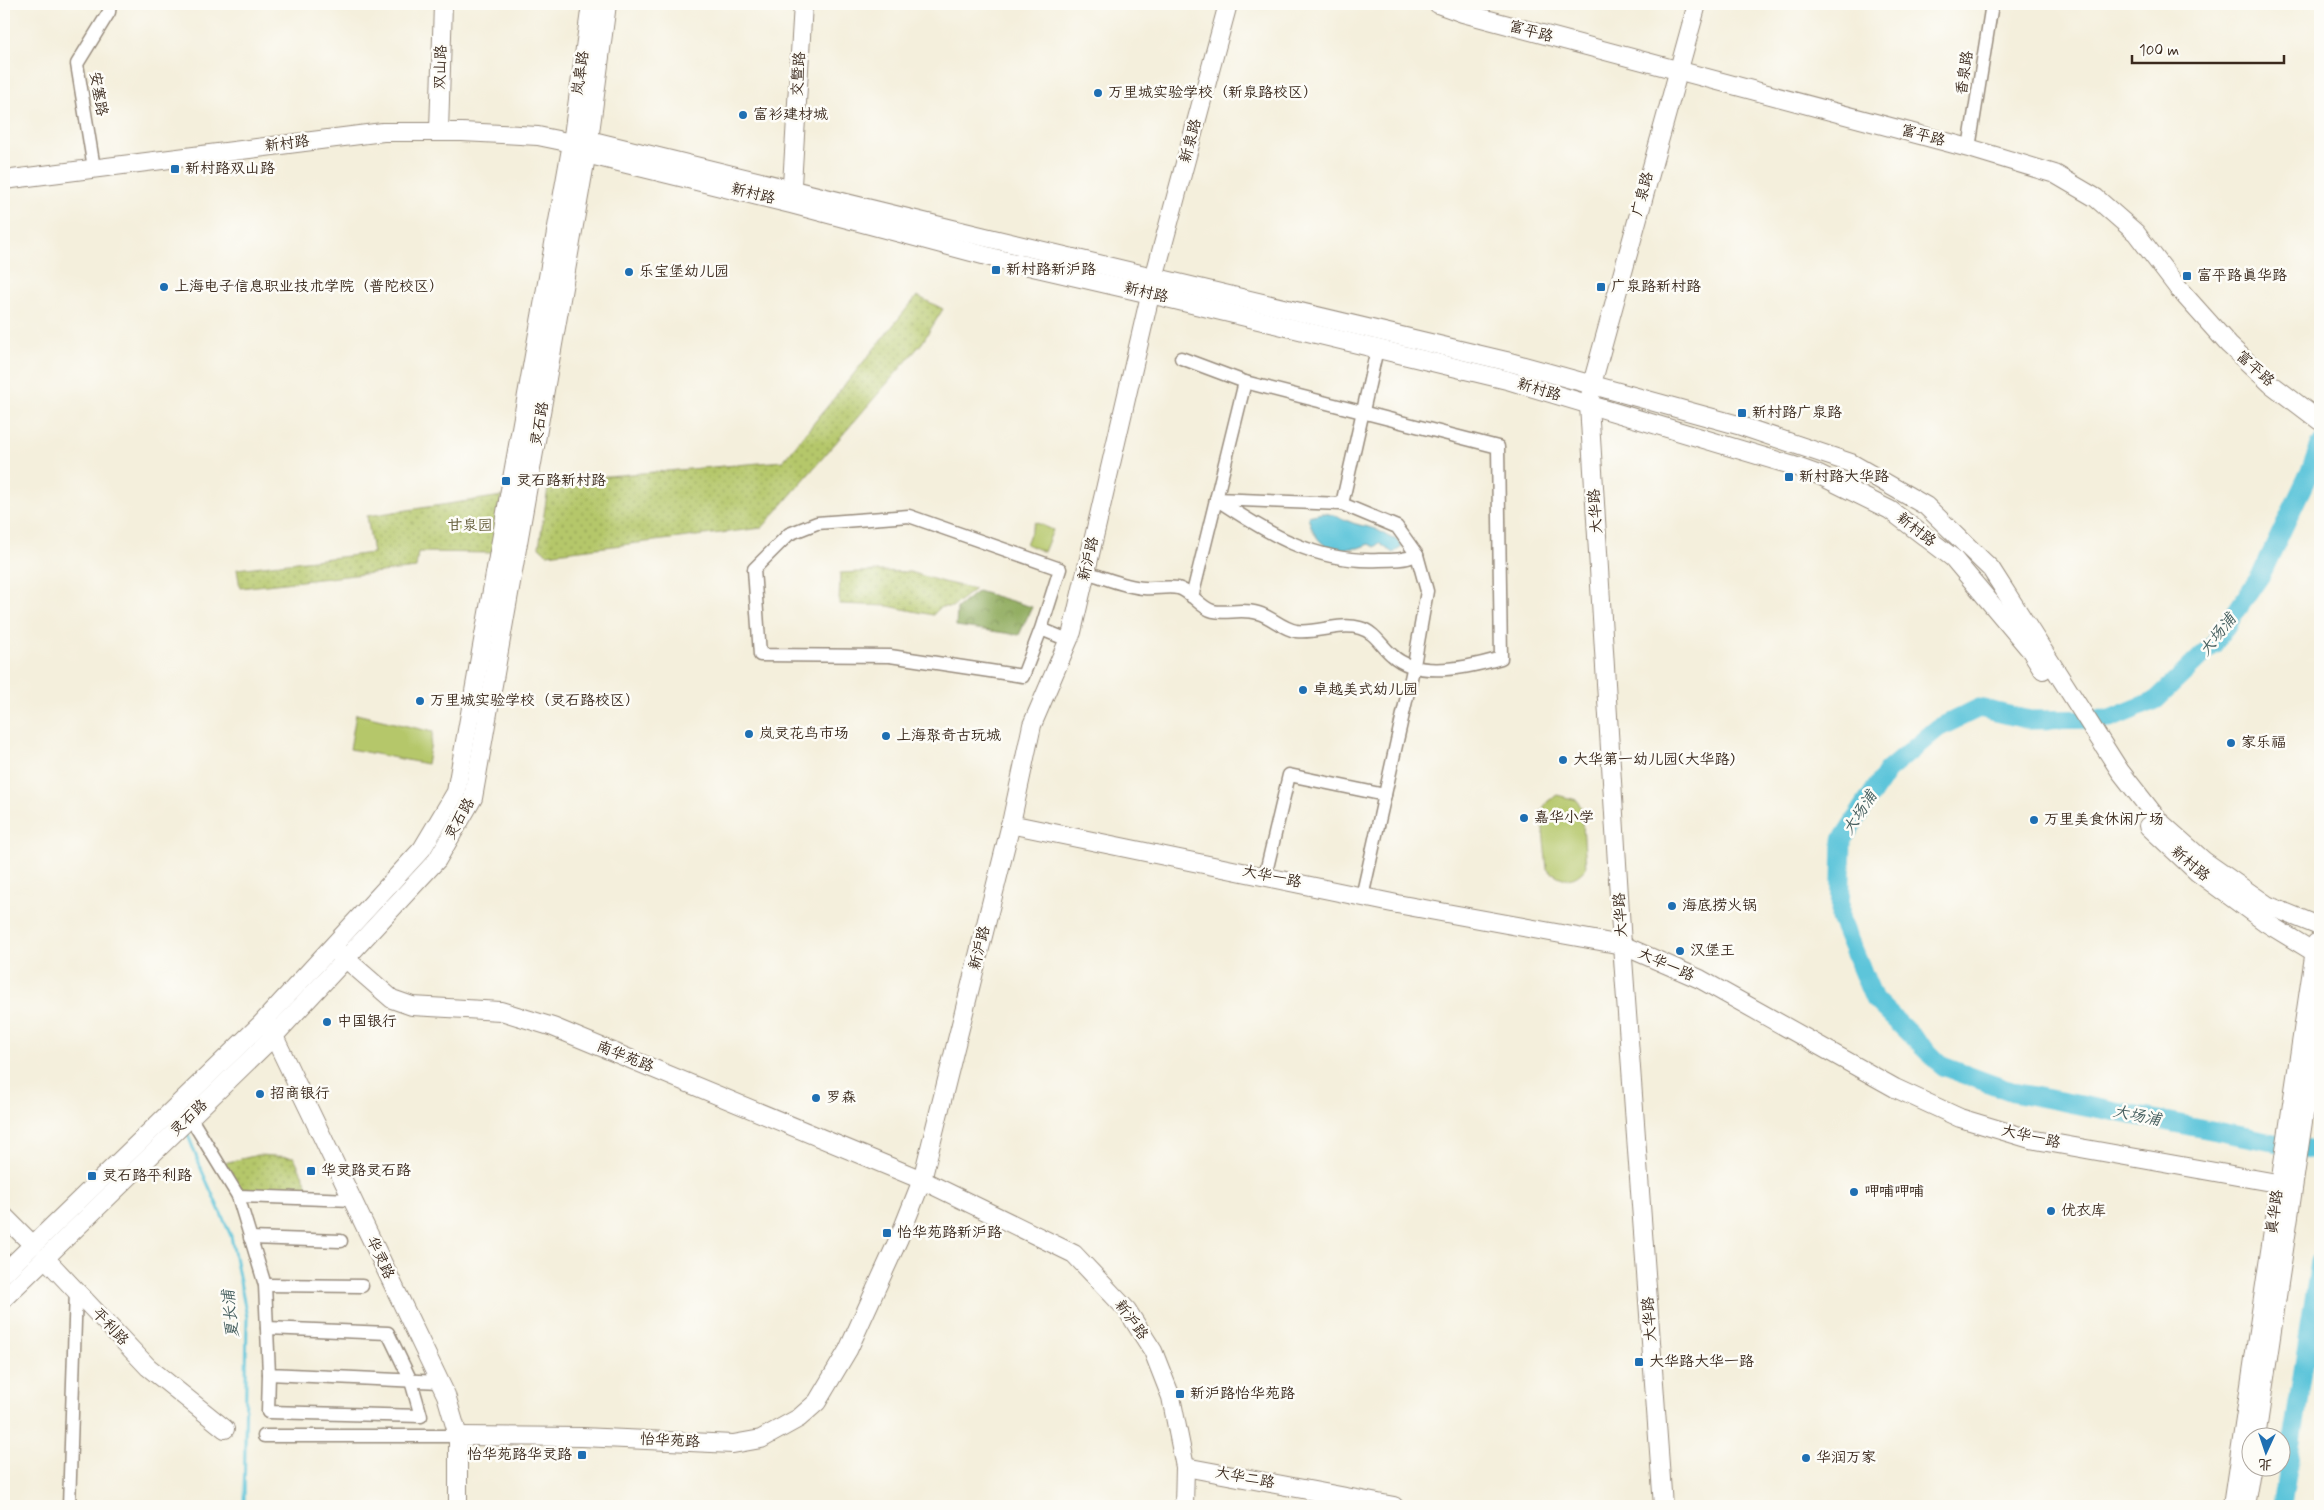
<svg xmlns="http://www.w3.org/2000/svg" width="2324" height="1510" font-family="Mynerve,'LXGW WenKai TC',sans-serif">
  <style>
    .grass { fill: url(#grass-dots); stroke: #787844 }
    .forest { fill: url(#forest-crowns); stroke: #666b3e }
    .pitch { fill: #b5c76a; stroke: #787844 }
    .water { fill: #5dc5da; stroke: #4c787c }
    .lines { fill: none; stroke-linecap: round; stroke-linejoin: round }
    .stream { stroke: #5dc5da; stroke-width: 3 }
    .river { stroke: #5dc5da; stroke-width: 19 }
    .street-casing { stroke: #988c7d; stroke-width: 15 }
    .secondary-casing { stroke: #988c7d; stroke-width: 20 }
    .primary-casing { stroke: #988c7d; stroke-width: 21 }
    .street { stroke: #fff; stroke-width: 12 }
    .secondary { stroke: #fff; stroke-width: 18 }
    .primary { stroke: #fff; stroke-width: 19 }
    .poi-dot { fill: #1f6fb2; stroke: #fdfcf7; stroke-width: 2 }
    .labels { text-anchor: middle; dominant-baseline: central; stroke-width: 5; stroke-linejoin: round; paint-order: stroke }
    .street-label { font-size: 15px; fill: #3b2a1e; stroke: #fdfcf7 }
    .poi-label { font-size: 15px; fill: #3b2a1e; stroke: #fdfcf7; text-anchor: start }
    .park-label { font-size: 15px; fill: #605935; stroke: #fdfcf7 }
    .water-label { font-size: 16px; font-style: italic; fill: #476060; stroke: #fdfcf7 }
  </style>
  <defs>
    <pattern id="grass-dots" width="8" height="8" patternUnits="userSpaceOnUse" patternTransform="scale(1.25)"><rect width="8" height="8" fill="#b5c76a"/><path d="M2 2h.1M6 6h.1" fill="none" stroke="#94a257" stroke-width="1.8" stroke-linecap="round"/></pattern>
    <pattern id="forest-crowns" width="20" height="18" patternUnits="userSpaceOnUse" patternTransform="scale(1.25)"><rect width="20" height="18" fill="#90ac5e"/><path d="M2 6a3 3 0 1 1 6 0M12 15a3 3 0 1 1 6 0" fill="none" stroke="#778c4d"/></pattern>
  </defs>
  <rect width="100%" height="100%" fill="#fdfcf7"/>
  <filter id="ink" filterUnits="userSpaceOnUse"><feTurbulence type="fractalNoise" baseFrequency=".02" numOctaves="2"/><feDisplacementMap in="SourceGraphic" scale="10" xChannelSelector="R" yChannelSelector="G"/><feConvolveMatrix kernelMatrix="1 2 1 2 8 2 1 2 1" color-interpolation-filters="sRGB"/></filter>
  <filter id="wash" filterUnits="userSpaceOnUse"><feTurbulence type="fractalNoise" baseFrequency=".0096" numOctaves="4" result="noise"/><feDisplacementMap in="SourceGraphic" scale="20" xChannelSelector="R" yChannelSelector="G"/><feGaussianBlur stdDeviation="1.12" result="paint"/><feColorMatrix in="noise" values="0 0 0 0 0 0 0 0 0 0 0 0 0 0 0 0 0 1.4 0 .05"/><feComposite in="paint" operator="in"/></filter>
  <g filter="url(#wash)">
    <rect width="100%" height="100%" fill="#f4efdc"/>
    <g class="grass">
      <path d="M917 296 943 309 922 343 762 528 547 554 539 547 549 481 783 461Z"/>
      <path d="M502 496 493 553 418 552 416 568 240 588 237 569 373 553 367 516Z"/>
      <path d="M879 571 910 572 943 582 975 589 952 607H941L933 615 888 606 839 604 840 573Z"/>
      <path d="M258 1155 294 1157 311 1192 240 1189 224 1163Z"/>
    </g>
    <path class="forest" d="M978 591 1032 607 1019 635 956 626 957 608Z"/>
    <g class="pitch">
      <path d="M1035 522 1053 530 1044 552 1026 544Z"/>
      <path d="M356 714 433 732 427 764 350 749Z"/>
      <path d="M1557 795 1577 800 1582 809 1586 868C1572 884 1562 880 1547 869L1541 811 1548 801Z"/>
    </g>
    <path class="water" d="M1322 513C1333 514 1339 517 1348 521 1356 525 1366 526 1375 529 1383 532 1387 538 1396 539L1402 547 1393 553 1379 543 1375 547 1369 544 1358 548 1330 549C1316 540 1312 531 1308 516Z"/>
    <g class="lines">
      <path class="stream" d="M186 1130 202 1171 231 1236 247 1317 244 1506"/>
      <g class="river">
        <path d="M2320 445 2311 469 2261 575 2214 644 2156 700 2110 719 2030 720 1979 708 1938 728 1887 771 1842 840 1840 918 1874 999 1942 1066 2013 1092 2320 1151"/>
        <path d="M2282 1506 2320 1261"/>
      </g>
    </g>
  </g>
  <g filter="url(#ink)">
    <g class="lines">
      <defs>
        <g id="street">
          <path d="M1969 148 1992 4"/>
          <path d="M94 168 77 64 109 12 110 4"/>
          <path d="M1181 358 1245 382"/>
          <path d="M1216 499 1342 504 1397 527 1417 555 1427 591 1414 665 1362 897"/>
          <path d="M1216 499C1267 533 1315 563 1379 560 1393 560 1405 560 1417 555"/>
          <path d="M1342 504 1377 349"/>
          <path d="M1085 572C1104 577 1125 587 1144 588 1155 589 1168 586 1178 588 1191 591 1200 608 1213 611 1227 614 1241 608 1258 613 1272 617 1281 628 1296 631 1316 634 1339 622 1360 628 1375 632 1381 646 1392 655 1418 680 1471 667 1501 658L1498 447 1245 382 1192 597"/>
          <path d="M1041 629 1023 676 890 656 760 655 754 569 789 534 817 523 909 516 1060 569 1041 629 1068 640"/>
          <path d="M1265 876 1289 775 1385 795"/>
          <path d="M190 1117 238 1196 265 1285 269 1374 440 1382"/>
          <path d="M238 1196 353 1200"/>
          <path d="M250 1238 341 1241"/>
          <path d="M265 1285 362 1286"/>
          <path d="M267 1328 388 1333 411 1381 421 1416 268 1412 269 1374"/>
          <path d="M264 1436H458"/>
          <path d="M69 1506 76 1290"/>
        </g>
        <g id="secondary">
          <path d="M1438 4 1463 13 1969 148 2055 174 2096 198 2136 233 2178 288 2229 345 2271 384 2320 421"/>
          <path d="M439 131 443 4"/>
          <path d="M572 143 586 154 791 204 998 259 1150 294 1507 380 1791 465 1819 475 1890 510 1953 558 2031 651 2043 670"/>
          <path d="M4 180 383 132H462L538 136 572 143 589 140 981 236 1506 361 1738 425 1851 463 1926 506 1991 569 2120 771 2159 821 2204 861 2267 905 2319 926"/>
          <path d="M791 201 803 4"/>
          <path d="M1010 824 1397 904 1622 945 1700 979 1895 1088 1960 1118 2030 1139 2293 1186"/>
          <path d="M2148 826 2197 872 2265 922 2314 952"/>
          <path d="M338 952 392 999 412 1006 501 1011 553 1027 922 1180 1074 1254 1127 1310 1153 1351 1171 1397 1185 1467 1184 1506"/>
          <path d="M270 1028 446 1395 458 1436V1506"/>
          <path d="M4 1216 33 1245"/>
          <path d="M45 1258 148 1367 225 1429"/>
          <path d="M4 1273 260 1025 422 849 456 792 572 143 591 4"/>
          <path d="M4 1298 273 1037 437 860 473 798 589 140 607 4"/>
          <path d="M458 1436 582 1437 733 1444 761 1439 799 1418 817 1402 848 1350 899 1238 922 1180 1010 828 1032 725 1072 632 1154 278 1228 4"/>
          <path d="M2256 1438 2320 1007"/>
          <path d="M1185 1467 1394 1506"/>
          <path d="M1663 1506 1622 945 1589 405 1592 384 1697 4"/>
          <path d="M2232 1506 2316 943"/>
          <path d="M2245 1506 2252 1464"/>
        </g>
        <g id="primary">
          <path d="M2319 926 2320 927"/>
          <path d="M2314 952 2320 956"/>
        </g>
      </defs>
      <use href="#street" class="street-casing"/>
      <use href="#secondary" class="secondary-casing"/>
      <use href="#primary" class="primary-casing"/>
      <use href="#street" class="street"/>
      <use href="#secondary" class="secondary"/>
      <use href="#primary" class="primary"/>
    </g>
  </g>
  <g class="poi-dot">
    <circle cx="1098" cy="93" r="5"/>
    <circle cx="743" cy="115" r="5"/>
    <rect x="170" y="164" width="10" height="10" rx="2.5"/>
    <rect x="991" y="265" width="10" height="10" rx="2.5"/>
    <circle cx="629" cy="272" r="5"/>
    <rect x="2182" y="271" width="10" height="10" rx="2.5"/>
    <circle cx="164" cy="287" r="5"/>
    <rect x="1596" y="282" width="10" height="10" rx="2.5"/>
    <rect x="1737" y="408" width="10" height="10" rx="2.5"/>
    <rect x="1784" y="472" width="10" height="10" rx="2.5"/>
    <rect x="501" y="476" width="10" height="10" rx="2.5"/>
    <circle cx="1303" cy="690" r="5"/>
    <circle cx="420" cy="701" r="5"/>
    <circle cx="749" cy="734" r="5"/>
    <circle cx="886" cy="736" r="5"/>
    <circle cx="2231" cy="743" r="5"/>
    <circle cx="1563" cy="760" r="5"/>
    <circle cx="1524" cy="818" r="5"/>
    <circle cx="2034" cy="820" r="5"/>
    <circle cx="1672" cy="906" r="5"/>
    <circle cx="1680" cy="951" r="5"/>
    <circle cx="327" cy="1022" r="5"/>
    <circle cx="260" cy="1094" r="5"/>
    <circle cx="816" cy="1098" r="5"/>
    <rect x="306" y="1166" width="10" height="10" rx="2.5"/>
    <rect x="87" y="1171" width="10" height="10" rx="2.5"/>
    <circle cx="1854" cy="1192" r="5"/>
    <circle cx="2051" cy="1211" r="5"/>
    <rect x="882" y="1228" width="10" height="10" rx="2.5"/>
    <rect x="1634" y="1357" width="10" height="10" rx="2.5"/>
    <rect x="1175" y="1389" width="10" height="10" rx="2.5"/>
    <rect x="577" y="1450" width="10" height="10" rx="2.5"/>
    <circle cx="1806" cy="1458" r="5"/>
  </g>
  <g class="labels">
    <g class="street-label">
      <text transform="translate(1531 32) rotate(15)">富平路</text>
      <text transform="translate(441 67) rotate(-88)">双山路</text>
      <text transform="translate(581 73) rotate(-82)">岚皋路</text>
      <text transform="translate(1965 73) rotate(-81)">香泉路</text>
      <text transform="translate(799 74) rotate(-87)">交暨路</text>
      <text transform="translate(98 94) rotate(80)">安塞路</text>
      <text transform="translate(1923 136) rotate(15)">富平路</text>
      <text transform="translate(1191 141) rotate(-75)">新泉路</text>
      <text transform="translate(287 144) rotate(-7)">新村路</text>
      <text transform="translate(753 194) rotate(14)">新村路</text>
      <text transform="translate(1643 194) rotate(-75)">广泉路</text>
      <text transform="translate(1146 293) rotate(13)">新村路</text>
      <text transform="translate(2255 369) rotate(42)">富平路</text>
      <text transform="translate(1539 390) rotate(17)">新村路</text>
      <text transform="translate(540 424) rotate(-80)">灵石路</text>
      <text transform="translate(1596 511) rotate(-94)">大华路</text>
      <text transform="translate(1916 530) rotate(38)">新村路</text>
      <text transform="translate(1089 559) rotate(-77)">新沪路</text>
      <text transform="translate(460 819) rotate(-61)">灵石路</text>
      <text transform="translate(2190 864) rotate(40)">新村路</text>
      <text transform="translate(1272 877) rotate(12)">大华一路</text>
      <text transform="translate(1621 915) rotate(-93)">大华路</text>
      <text transform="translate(980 948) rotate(-76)">新沪路</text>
      <text transform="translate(1666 965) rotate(24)">大华一路</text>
      <text transform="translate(625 1057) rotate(22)">南华苑路</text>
      <text transform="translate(189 1118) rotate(-44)">灵石路</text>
      <text transform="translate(2031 1137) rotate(13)">大华一路</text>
      <text transform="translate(2275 1212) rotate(-82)">真华路</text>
      <text transform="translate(380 1258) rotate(65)">华灵路</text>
      <text transform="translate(1650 1319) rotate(-94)">大华路</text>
      <text transform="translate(1131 1320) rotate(54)">新沪路</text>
      <text transform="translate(110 1327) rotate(47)">平利路</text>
      <text transform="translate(670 1441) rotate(3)">怡华苑路</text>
      <text transform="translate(1245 1478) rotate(11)">大华二路</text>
    </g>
    <g class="poi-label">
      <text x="1108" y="93">万里城实验学校（新泉路校区）</text>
      <text x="753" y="115">富衫建材城</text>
      <text x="185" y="169">新村路双山路</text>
      <text x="1006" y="270">新村路新沪路</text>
      <text x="639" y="272">乐宝堡幼儿园</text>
      <text x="2197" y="276">富平路真华路</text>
      <text x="174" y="287">上海电子信息职业技术学院（普陀校区）</text>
      <text x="1611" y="287">广泉路新村路</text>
      <text x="1752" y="413">新村路广泉路</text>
      <text x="1799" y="477">新村路大华路</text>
      <text x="516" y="481">灵石路新村路</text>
      <text x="1313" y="690">卓越美式幼儿园</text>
      <text x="430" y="701">万里城实验学校（灵石路校区）</text>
      <text x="759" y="734">岚灵花鸟市场</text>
      <text x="896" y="736">上海聚奇古玩城</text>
      <text x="2241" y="743">家乐福</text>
      <text x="1573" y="760">大华第一幼儿园(大华路)</text>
      <text x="1534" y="818">嘉华小学</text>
      <text x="2044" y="820">万里美食休闲广场</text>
      <text x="1682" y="906">海底捞火锅</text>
      <text x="1690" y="951">汉堡王</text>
      <text x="337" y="1022">中国银行</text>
      <text x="270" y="1094">招商银行</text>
      <text x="826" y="1098">罗森</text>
      <text x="321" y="1171">华灵路灵石路</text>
      <text x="102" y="1176">灵石路平利路</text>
      <text x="1864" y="1192">呷哺呷哺</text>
      <text x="2061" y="1211">优衣库</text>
      <text x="897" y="1233">怡华苑路新沪路</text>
      <text x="1649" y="1362">大华路大华一路</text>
      <text x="1190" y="1394">新沪路怡华苑路</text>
      <text x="572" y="1455" text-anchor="end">怡华苑路华灵路</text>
      <text x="1816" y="1458">华润万家</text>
    </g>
    <g class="park-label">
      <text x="470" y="526">甘泉园</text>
    </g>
    <g class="water-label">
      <text transform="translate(2218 635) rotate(-52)">大场浦</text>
      <text transform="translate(1860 813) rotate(-57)">大场浦</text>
      <text transform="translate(2137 1116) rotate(11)">大场浦</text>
      <text transform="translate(231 1314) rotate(-96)">夏长浦</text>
    </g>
  </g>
  <rect width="2324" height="1510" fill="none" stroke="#fdfcf7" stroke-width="20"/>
  <g transform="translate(2266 1452) rotate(183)"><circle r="24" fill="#fdfcf7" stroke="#afa8a0"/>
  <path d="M0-4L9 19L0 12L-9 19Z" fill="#1f6fb2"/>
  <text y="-8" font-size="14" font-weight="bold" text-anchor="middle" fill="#3b2a1e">北</text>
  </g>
  <path d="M2132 55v8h152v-8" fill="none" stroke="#3b2a1e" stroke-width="2.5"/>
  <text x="2139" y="55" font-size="15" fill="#3b2a1e" stroke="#fdfcf7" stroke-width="4" paint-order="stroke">100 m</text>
</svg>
